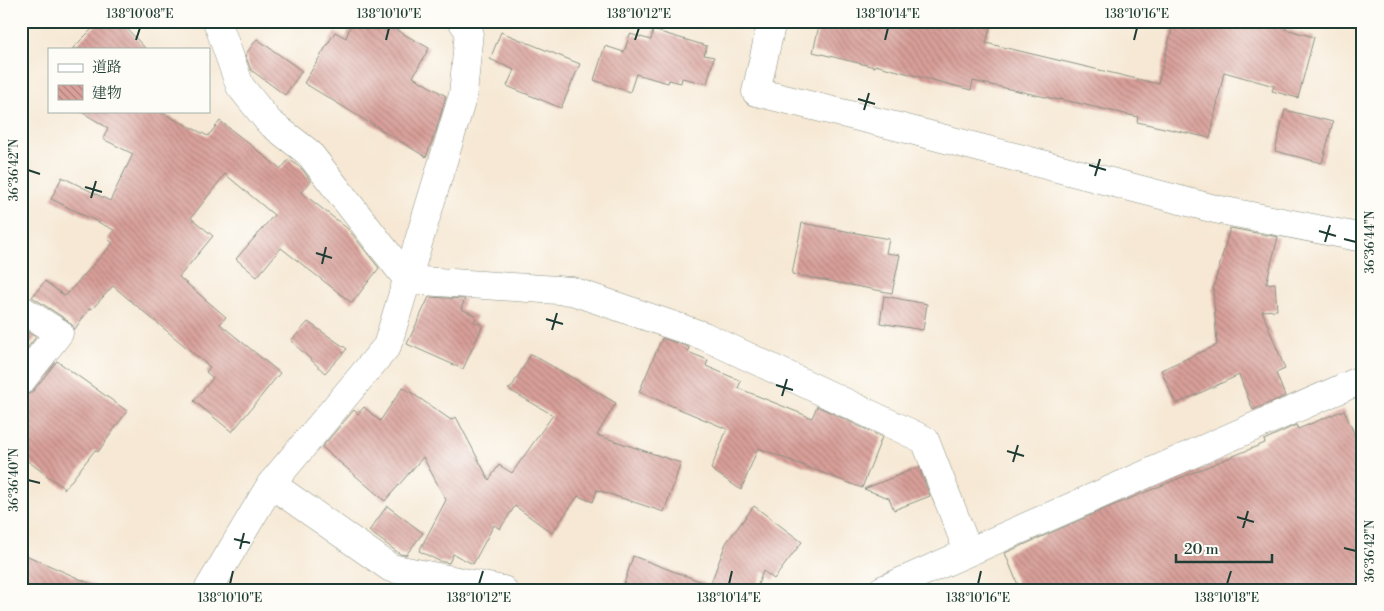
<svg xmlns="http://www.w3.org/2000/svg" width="1384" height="611" font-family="'Libre Bodoni','Noto Serif JP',serif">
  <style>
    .building { fill: url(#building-back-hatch) }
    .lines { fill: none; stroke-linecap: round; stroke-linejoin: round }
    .minor-casing { stroke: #8a9284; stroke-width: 29 }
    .minor { stroke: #fff; stroke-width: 28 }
    .ticks { fill: none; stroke: #1f3d34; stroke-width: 2 }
    .neatline { fill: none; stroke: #1f3d34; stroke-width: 2 }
    .ticks-label { font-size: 12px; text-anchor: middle; fill: #1f3d34 }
  </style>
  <defs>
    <pattern id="building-back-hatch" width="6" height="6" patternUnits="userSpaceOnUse" patternTransform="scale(1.25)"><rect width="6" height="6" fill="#d99f99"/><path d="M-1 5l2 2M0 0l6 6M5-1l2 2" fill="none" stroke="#af837e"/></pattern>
  </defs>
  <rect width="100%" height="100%" fill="#fdfcf7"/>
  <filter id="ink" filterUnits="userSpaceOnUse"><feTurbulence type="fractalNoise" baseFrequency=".02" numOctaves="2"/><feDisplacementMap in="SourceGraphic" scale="10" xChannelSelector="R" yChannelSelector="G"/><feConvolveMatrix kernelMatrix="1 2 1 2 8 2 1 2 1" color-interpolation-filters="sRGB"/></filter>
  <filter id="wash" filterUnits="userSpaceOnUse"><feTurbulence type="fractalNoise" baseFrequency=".0096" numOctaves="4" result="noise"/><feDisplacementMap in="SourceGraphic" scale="20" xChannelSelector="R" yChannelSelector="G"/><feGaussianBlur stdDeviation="1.12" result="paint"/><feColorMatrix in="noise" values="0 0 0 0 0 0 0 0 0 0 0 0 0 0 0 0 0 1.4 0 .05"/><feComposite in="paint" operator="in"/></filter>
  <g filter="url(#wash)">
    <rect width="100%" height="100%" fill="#f6e8d4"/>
    <g id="blocks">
      <g class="building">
        <path d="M100 21H120L146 49H72Z"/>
        <path d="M352 21H380L429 48 413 77 446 96 436 131 426 157 304 83 335 32 346 38Z"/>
        <path d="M820 21H992L986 43 1158 84 1174 21H1288L1285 29 1314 37 1298 98 1272 91 1274 86 1224 72 1210 138 1137 122 1138 117 1060 99 1059 100 973 81 971 90 875 65V67L813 52Z"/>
        <path d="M653 30 707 46 704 55 714 57 707 84 682 78 681 83 669 80 668 83 636 74 630 92 594 80 605 46 624 52 630 34 651 40Z"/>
        <path d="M501 32 580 64 561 108 507 86 514 70 490 59Z"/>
        <path d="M257 39 302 71 285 95 251 70 245 55Z"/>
        <path d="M1285 110 1333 122 1322 163 1275 151Z"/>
        <path d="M80 111H158L208 136 220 121 281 169 289 159 302 169 311 181 301 192 348 229 379 268 352 303 281 248 257 277 236 259 274 215 225 174 191 218 213 236 179 277 226 317 220 324 280 373 232 432 194 401 213 378 206 372 210 367 113 286 92 309 90 308 74 330 73 326 67 320 32 297 45 281 65 296 113 243 108 239 114 230 51 199 62 177 110 201 133 154 103 139 108 128Z"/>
        <path d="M802 223 889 239 886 253 900 255 892 293 792 274Z"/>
        <path d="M1230 228 1278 237 1266 284 1275 283 1277 310 1262 311 1285 369 1276 373 1285 396 1253 410 1239 375 1176 404 1161 370 1217 345 1213 289Z"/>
        <path d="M884 296 927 304 923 330 880 323Z"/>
        <path d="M429 297 465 299 461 309 477 316 474 322 483 325 463 369 407 344Z"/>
        <path d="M308 322 347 349 325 373 291 341Z"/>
        <path d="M21 328 36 337 21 356Z"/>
        <path d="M662 338 689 347 688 352 708 360 706 366 741 381 738 388 812 418 817 406 882 437 862 488 758 448 741 490 711 469 727 429 639 392Z"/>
        <path d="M531 354 616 403 597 435 681 463 664 512 597 490 593 502 578 496 552 533 515 506 500 529 494 525 473 564 453 554 449 563 439 561 419 551 446 500 423 457 385 501 322 447 354 410 358 414 364 407 380 421 403 387 451 420 456 417 489 480 499 465 512 473 553 415 508 389 511 388Z"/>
        <path d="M57 361 127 411 98 452 95 450 65 489 21 456V396L27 395 33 391Z"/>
        <path d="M1344 410 1363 454V584L1349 590H1020L1005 553 1107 508 1265 443 1264 440 1296 425 1298 429Z"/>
        <path d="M919 467 930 496 894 510 889 498 864 489Z"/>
        <path d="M387 506 423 533 406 555 400 554 369 531Z"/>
        <path d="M754 506 802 542 774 579 763 571 756 590H622L633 556 710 585 726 543Z"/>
        <path d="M21 553 105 590H21Z"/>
      </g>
    </g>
  </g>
  <g filter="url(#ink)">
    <use href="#blocks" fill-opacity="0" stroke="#8a9284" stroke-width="1"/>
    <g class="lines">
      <defs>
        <g id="minor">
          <path d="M217 21 240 86 269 122 309 153 408 280 572 291 704 336 925 440 968 551"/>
          <path d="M772 21 756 92 903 128 1215 209 1363 238"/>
          <path d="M21 309 59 333 21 381"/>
          <path d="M271 484 387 346 463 95 469 31 462 21"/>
          <path d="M208 590 271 484 391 568 503 590"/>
          <path d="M882 590 1363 379"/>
        </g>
      </defs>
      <use href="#minor" class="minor-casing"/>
      <use href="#minor" class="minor"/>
    </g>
  </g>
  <path class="ticks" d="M136 40 140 28M386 40 389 28M635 40 639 28M885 40 888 28M1134 40 1137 28M858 99 875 104M864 110 869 93M1089 165 1106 170M28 170 40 174M1095 176 1100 159M85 187 102 192M91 198 96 181M1319 231 1336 236M1344 239 1356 242M1325 242 1330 225M316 253 332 258M322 264 326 247M546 319 563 324M552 330 557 313M776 385 793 390M782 396 787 379M1007 451 1024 456M1013 462 1018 445M28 480 40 483M1237 517 1254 522M1243 528 1248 511M234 539 250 543M1344 548 1356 551M240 549 244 533M230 584 233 571M479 584 483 571M729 584 732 571M978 584 981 571M1227 584 1231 571"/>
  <rect width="1384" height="611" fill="none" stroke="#fdfcf7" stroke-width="55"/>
  <rect x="48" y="48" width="162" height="65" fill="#fdfcf7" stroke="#a4b0a9"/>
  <rect x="58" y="64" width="25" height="8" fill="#ffffff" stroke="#a4b0a9"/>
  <text x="92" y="72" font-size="15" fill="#1f3d34">道路</text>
  <rect x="58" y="85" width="25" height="15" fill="url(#building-back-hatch)" stroke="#a4b0a9"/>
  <text x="92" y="98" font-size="15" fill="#1f3d34">建物</text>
  <path d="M1176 554v8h96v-8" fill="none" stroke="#1f3d34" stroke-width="2.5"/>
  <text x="1184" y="554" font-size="15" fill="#1f3d34" stroke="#fdfcf7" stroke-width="4" paint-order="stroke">20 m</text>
  <rect x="28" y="28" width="1328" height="556" class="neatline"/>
  <g class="ticks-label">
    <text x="140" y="18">138°10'08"E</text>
    <text x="389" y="18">138°10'10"E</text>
    <text x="639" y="18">138°10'12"E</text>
    <text x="888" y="18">138°10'14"E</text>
    <text x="1137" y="18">138°10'16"E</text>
    <text transform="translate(14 170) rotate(-90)" y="4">36°36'42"N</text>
    <text transform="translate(1370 242) rotate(-90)" y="4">36°36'44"N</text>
    <text transform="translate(14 480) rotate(-90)" y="4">36°36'40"N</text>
    <text transform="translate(1370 551) rotate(-90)" y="4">36°36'42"N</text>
    <text x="230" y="602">138°10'10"E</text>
    <text x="479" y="602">138°10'12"E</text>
    <text x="729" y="602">138°10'14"E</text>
    <text x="978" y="602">138°10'16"E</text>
    <text x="1227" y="602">138°10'18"E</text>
  </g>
</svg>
